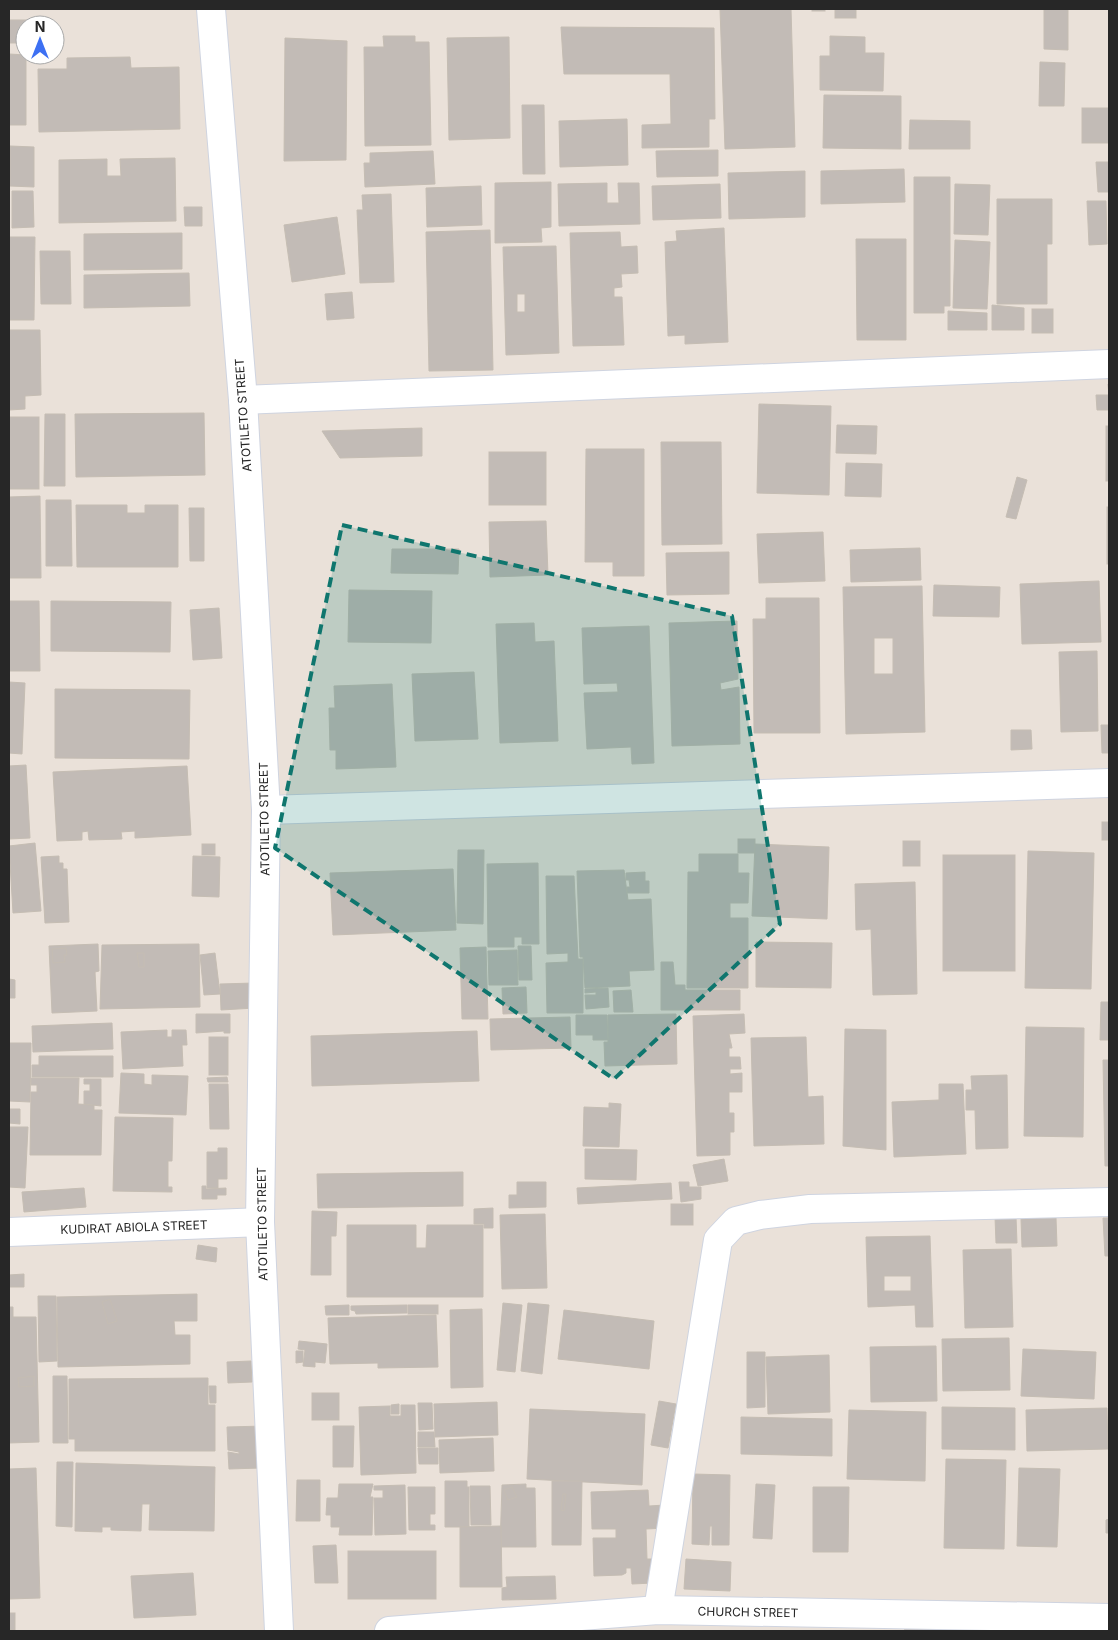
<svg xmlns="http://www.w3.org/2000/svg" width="1118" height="1640" font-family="Inter,sans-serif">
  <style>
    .building { fill: #c2bbb6; stroke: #c5bdb3; fill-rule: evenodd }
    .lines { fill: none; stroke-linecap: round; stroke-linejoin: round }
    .street-casing { stroke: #cfd4e0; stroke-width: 30 }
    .street { stroke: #fff; stroke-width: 28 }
    .marked { fill: #0f766e; fill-opacity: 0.2; stroke: #0f766e; stroke-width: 4; stroke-dasharray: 10 6; stroke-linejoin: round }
    .labels { text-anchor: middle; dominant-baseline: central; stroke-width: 5; stroke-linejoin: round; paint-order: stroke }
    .street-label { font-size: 12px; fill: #272727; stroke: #fff }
  </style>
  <rect width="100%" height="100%" fill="#eae1d9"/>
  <g class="building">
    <path d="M720 9H791L795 147 725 149Z"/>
    <rect x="812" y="9" width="13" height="2"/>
    <rect x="835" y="9" width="21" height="9"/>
    <path d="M1044 9H1068V50L1044 49Z"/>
    <path d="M9 20H27L25 43H9Z"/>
    <path d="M561 27 714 28 715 119H709V147L642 148V125L671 124 670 74H564Z"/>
    <path d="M383 36H415V42H429L431 145 365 146 364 47H384Z"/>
    <path d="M830 36 865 37V53H884L883 91 820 90V56H830Z"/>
    <path d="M509 37 510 138 449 140 447 38Z"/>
    <path d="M285 38 347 41 346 160 284 161Z"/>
    <path d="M9 54 26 55V125H9Z"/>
    <path d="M130 57 131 68 179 67 180 129 39 132 38 69H67V58Z"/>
    <path d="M1040 62 1065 63 1064 106H1039Z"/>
    <path d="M824 95 901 96V149L823 148Z"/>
    <path d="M522 105H544L545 174H523Z"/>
    <rect x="1082" y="108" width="27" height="35"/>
    <path d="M627 119 628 165 560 167 559 121Z"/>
    <path d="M910 120 970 121V149H909Z"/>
    <path d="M10 146 34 147V187L10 186Z"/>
    <path d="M718 150V176L657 177 656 151Z"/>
    <path d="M433 151 435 184 365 187 364 163H370V153Z"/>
    <path d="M175 158 176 221 59 223V160L107 159V176H121L120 159Z"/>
    <path d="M1096 162H1109V192H1098Z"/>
    <path d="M904 169 905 202 821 204V171Z"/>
    <path d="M805 171V217L729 219 728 173Z"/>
    <path d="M914 177H950V306H944V313H914Z"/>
    <path d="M551 182V227L541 228 542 242 495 243V183Z"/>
    <path d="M607 183V203H619L618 183H639L640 224 559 226 558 184Z"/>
    <path d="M720 184 721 218 653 220 652 186Z"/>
    <path d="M955 184 990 185 988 235 954 234Z"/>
    <path d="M481 186 482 225 427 227 426 188Z"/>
    <path d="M12 191H33L34 227 12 228Z"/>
    <path d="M391 194 394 282 360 283 357 210H363L362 195Z"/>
    <path d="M997 199H1052V244H1047V304H997Z"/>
    <path d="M1087 201H1106L1107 244 1089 245Z"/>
    <path d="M184 207H202V226H185Z"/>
    <path d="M337 217 345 274 292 282 284 225Z"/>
    <path d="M724 228 728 342 685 344V335L668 336 665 242 677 241 676 231Z"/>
    <path d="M490 230 493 370 429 371 426 232Z"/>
    <path d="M620 232 621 247 637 246 638 273 621 274 622 287 614 288V297H622L624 345 573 346 570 233Z"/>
    <path d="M182 233V269L84 270V234Z"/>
    <path d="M9 237H35L34 320H9Z"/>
    <path d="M856 239H906V340H857Z"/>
    <path d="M955 240 990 242 987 309 953 308Z"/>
    <path d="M556 246 559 353 506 355 503 247ZM517 294H525V312H517Z"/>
    <path d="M40 251H70L71 304H41Z"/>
    <path d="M189 273 190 306 84 308V275Z"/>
    <path d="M352 292 354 318 327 320 325 294Z"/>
    <path d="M992 305 1024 308V330H992Z"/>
    <rect x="1032" y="309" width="21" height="24"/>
    <path d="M948 311 987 313V330H948Z"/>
    <path d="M9 330H40L41 395 25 396V409L9 410Z"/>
    <path d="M1108 384H1109V410H1097L1096 395H1109Z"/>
    <path d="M759 404 831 406 829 495 757 493Z"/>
    <path d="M204 413 205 475 76 477 75 414Z"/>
    <path d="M45 414H65V486H44Z"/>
    <rect x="9" y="417" width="30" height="72"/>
    <path d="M837 425 877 426 876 454 836 453Z"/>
    <rect x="1106" y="426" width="3" height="55"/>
    <path d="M422 428V456L340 458 322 431Z"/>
    <path d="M661 442H721L722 544 662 545Z"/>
    <path d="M586 449H644V576H613V562H585Z"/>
    <rect x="489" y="452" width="57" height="53"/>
    <path d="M846 463 882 464 881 497 845 496Z"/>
    <path d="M1017 477 1027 480 1016 519 1006 517Z"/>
    <path d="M40 496 41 578H9V497Z"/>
    <path d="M46 500H71L72 566H46Z"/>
    <path d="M76 505H127V513H145V505H178V567H77Z"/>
    <rect x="1107" y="507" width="2" height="57"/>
    <path d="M189 508H204V561H190Z"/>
    <path d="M546 521 548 575 490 577 489 522Z"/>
    <path d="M823 532 825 581 759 583 757 534Z"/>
    <path d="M920 548 921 580 851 582 850 550Z"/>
    <path d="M392 549H459L458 574 391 573Z"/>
    <path d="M729 552V594L667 595 666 553Z"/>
    <path d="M1099 581 1101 642 1022 644 1020 584Z"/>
    <path d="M934 585 1000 587 999 617 933 616Z"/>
    <path d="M922 586 925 732 846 734 843 587ZM874 638H893V674H874Z"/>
    <path d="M349 590 432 591 431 643 348 642Z"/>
    <path d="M766 598H819L820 733H754L753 619H766Z"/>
    <path d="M9 601H39L40 671H9Z"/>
    <path d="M51 601 171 602 170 652 51 651Z"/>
    <path d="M219 608 222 658 193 660 190 610Z"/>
    <path d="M737 621 738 679 720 683 721 690 739 687 740 744 672 746 669 623Z"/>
    <path d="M534 623 535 642 554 641 558 741 500 743 496 624Z"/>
    <path d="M649 626 654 763 632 764 631 747 587 749 584 693 618 692 617 683 584 684 582 628Z"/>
    <path d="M1097 651 1098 731 1061 732 1059 652Z"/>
    <path d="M474 672 478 739 415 741 412 674Z"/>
    <path d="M9 682 25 683 22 754 9 753Z"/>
    <path d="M392 684 396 767 336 769V750H330L329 708H335L334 686Z"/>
    <path d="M55 689 190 690 189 759 55 758Z"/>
    <path d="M1101 725H1109V753H1102Z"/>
    <path d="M1011 730H1031L1032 749 1011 750Z"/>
    <path d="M26 765 30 838 9 839V766Z"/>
    <path d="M187 766 191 835 135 838V831L121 832 122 839 89 840 88 831 82 832V840L57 841 53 772Z"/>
    <rect x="1102" y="822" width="7" height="18"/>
    <rect x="738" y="839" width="17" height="14"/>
    <rect x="903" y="841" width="17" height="25"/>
    <path d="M35 843 41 911 13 913 9 846Z"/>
    <rect x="202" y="844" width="13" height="11"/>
    <path d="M755 844 829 847 827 919 752 916Z"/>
    <path d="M458 850H484L483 924 457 923Z"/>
    <path d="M1028 851 1094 853 1091 989 1025 988Z"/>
    <path d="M699 854H738V873H749L748 903H730V918H748V988H687L688 872H699Z"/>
    <rect x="943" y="855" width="72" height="116"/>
    <path d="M59 856V863H63V869H67L69 922 45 923 41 857Z"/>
    <path d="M193 856 220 857 219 897 192 896Z"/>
    <path d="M538 863 539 944H522V937H514V947H488L487 864Z"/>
    <path d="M453 869 456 930 333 935 330 873Z"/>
    <path d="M624 870 628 900 651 899 654 970 629 971 630 986 585 988 583 957H580L577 871Z"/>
    <path d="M645 872V881H649V893H627V887H630L629 880H626V873Z"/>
    <path d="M546 876H574L578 959H583V1013H547L546 963 568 962V953L547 954Z"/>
    <path d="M915 882 917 994 873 995 871 929 856 930 855 884Z"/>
    <path d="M756 942 832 943 831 988 756 987Z"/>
    <path d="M98 944 99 971 95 972 97 1011 52 1013 49 946Z"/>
    <path d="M199 944 200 1007 100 1009 102 945Z"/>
    <path d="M518 946H531L532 980H519Z"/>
    <path d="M486 947 488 1019H462L460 948Z"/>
    <path d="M66 948 67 955H64L65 962 53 963 52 949Z"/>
    <path d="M517 950 518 985H489L488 951Z"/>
    <path d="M137 953H144V967H139Z"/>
    <path d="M215 953 220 994 204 995 200 955Z"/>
    <path d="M661 962H673L675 985H685V990H740V1010H661Z"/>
    <path d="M9 979 15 980V998H9Z"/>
    <path d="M254 983 255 1008 221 1010 220 984Z"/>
    <path d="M526 987 527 1013 503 1014 502 988Z"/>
    <path d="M608 988 609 1007 586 1009 585 995H596V992L585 993V989Z"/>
    <path d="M631 990 633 1012H614L613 991Z"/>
    <path d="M1101 1002H1109V1040H1100Z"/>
    <path d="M196 1014H230V1033H224V1031L196 1033Z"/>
    <path d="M676 1014 677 1064 605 1066 604 1042H608V1015Z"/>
    <path d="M744 1014 745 1033 729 1034 732 1048H729V1057H740L741 1069H730V1074L742 1073V1092H729V1113H734V1132H730V1155L697 1156 693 1016Z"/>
    <path d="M576 1015H607L608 1040H593V1035H576Z"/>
    <path d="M570 1017 571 1048 491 1050 490 1019Z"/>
    <path d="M112 1023 113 1049 33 1052 32 1026Z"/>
    <path d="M1026 1027 1084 1028 1083 1137 1024 1136Z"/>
    <path d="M845 1029 886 1030V1150L843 1146Z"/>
    <path d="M167 1030V1037H172V1030H186L187 1045H182L183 1066 123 1069 121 1032Z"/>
    <path d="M477 1031 479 1081 312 1086 311 1036Z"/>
    <rect x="209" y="1037" width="19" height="38"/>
    <path d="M806 1037 808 1097 823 1096 824 1144 754 1146 751 1038Z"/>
    <path d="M9 1043H31L30 1102 9 1101Z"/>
    <path d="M39 1056H113V1077H32V1065H39Z"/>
    <path d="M1103 1060H1109V1166H1105Z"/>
    <path d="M121 1073 144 1074V1084L152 1085V1075L188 1076 186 1115 119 1113Z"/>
    <path d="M1007 1075 1008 1148 976 1149 975 1110H966V1090H972L971 1076Z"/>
    <path d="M227 1077 228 1082H208L207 1078Z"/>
    <path d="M31 1078H79L78 1104 94 1105V1110H102L101 1155H30L31 1092H37V1085H31Z"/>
    <path d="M84 1079H101V1106L84 1104V1091H90V1084H84Z"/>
    <path d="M209 1084H228L229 1129H210Z"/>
    <path d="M939 1084H963L966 1154 894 1157 892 1102 939 1100Z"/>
    <path d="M609 1103 621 1104 619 1147 583 1146 584 1107 609 1108Z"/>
    <path d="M9 1109H20V1124L9 1123Z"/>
    <path d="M115 1117 173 1118 172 1161H168V1187H172V1192L113 1191Z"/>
    <path d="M9 1127H28L25 1188 9 1187Z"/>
    <path d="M218 1148H227V1179H218V1188H207V1152H218Z"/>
    <path d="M585 1149 637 1150 636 1180 585 1179Z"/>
    <path d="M724 1159 728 1181 698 1186 693 1165Z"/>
    <path d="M463 1172V1206L318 1208 317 1174Z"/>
    <path d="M517 1182H546V1207L509 1208V1195H517Z"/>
    <path d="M679 1182H689V1187H701V1199L681 1202Z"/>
    <path d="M671 1183 672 1199 578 1204 577 1188Z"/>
    <path d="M202 1186H206V1189L226 1188V1195H217V1199H202Z"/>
    <path d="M84 1188 86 1207 24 1212 22 1192Z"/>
    <rect x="671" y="1204" width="22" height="21"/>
    <path d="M493 1208V1228H484V1224H474V1209Z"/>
    <path d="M312 1211 337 1212 336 1236H331V1275H311Z"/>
    <path d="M545 1214 547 1288 502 1289 500 1215Z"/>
    <path d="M995 1217H1016L1017 1243H996Z"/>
    <path d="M1056 1218 1057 1246 1022 1247 1021 1219Z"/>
    <path d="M1103 1218H1109V1256H1105Z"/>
    <path d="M347 1225H416V1248H426L427 1225H483V1297H347Z"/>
    <path d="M930 1236 933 1327H916L915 1305 868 1307 866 1237ZM884 1276H911V1291H884Z"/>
    <path d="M198 1245 217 1248 216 1262 196 1259Z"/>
    <path d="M1011 1249 1013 1327 965 1328 963 1250Z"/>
    <path d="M24 1274V1287H9V1275Z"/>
    <path d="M197 1294V1321H174L175 1335H190V1364L58 1367 57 1297Z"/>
    <path d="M38 1296H56L57 1361 39 1362Z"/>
    <path d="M110 1299 117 1321 108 1324 102 1302Z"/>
    <path d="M503 1303 522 1305 515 1372 497 1370Z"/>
    <path d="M528 1303 549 1305 542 1374 521 1371Z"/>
    <path d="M349 1305V1315H326L325 1306Z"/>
    <path d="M407 1305V1313L356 1314 355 1311 351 1310V1306Z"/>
    <rect x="408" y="1305" width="30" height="9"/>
    <path d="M9 1307H13V1317H36L39 1442 9 1443Z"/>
    <path d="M482 1309 483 1387 451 1388 450 1310Z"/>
    <path d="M564 1310 654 1321 649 1369 558 1359Z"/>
    <path d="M436 1315 438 1367 378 1368V1363L330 1364 328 1318Z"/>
    <path d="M1009 1338 1010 1390 943 1391 942 1339Z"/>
    <path d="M299 1341 327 1344 325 1363 315 1362V1367L303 1366 305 1350 298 1349Z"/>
    <path d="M936 1346 937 1401 871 1402 870 1347Z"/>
    <path d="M1023 1349 1096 1352 1094 1399 1021 1396Z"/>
    <path d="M296 1351H303V1362L296 1363Z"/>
    <path d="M747 1352H765V1407L747 1408Z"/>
    <path d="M829 1355 830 1412 768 1414 766 1357Z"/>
    <path d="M251 1361 252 1382 228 1383 227 1362Z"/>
    <path d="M34 1376V1386L19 1387 18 1378Z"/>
    <path d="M53 1376H67L68 1443H53Z"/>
    <path d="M208 1378V1405H215V1451H75V1439H69V1379Z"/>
    <path d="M209 1386H216V1403H210Z"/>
    <rect x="312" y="1393" width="27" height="27"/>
    <path d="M659 1401 676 1404 668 1448 651 1445Z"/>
    <path d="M497 1402 498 1435 435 1437 434 1404Z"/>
    <path d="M418 1403H432L433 1429 419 1430Z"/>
    <path d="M399 1404V1414H391V1405Z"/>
    <path d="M401 1405H415L416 1473 361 1475 359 1407 390 1406V1416H401Z"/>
    <path d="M942 1407 1015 1408V1450L942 1449Z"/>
    <path d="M1107 1408 1108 1449 1027 1451 1026 1410Z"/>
    <path d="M530 1409 645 1414 642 1485 527 1479Z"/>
    <path d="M849 1410 926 1412 925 1481 847 1479Z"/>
    <path d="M741 1417 832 1419V1456L741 1454Z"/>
    <path d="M264 1426 260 1468 229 1469 228 1452 239 1454V1452L228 1450 227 1427Z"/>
    <path d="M333 1426H354L353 1467H333Z"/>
    <path d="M418 1432H434L435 1447H418Z"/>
    <path d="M493 1438 494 1471 440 1473 439 1440Z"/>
    <path d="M418 1448H438V1464H419Z"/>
    <path d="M946 1459 1006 1460 1004 1549 944 1548Z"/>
    <path d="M57 1462H73L72 1527 56 1526Z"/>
    <path d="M76 1463 215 1467 214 1531 149 1530 150 1504H142L141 1531 111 1530V1527H102V1532L75 1531Z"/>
    <path d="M36 1468 40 1598 9 1599V1469Z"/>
    <path d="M1019 1468 1060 1469 1057 1547 1017 1546Z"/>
    <path d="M693 1474 730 1475 729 1545H712V1526H710L709 1545 692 1544Z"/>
    <path d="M297 1480H320V1521H296Z"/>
    <path d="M445 1481H467V1487H469V1527H445Z"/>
    <path d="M552 1481H582L581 1545H552Z"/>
    <path d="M339 1484H373L370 1497H373L372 1535H339L340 1527H331V1515H326L327 1498H338Z"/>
    <path d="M526 1484V1488H535L536 1547H500L502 1485Z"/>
    <path d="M756 1484 775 1485 772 1539 753 1538Z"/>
    <path d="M405 1485 406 1534 375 1535 374 1498H383V1490H374V1486Z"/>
    <path d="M470 1486H490L491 1525H471Z"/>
    <path d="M408 1487H435V1514H430V1525H435V1530H409Z"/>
    <path d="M512 1487 517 1497 508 1500 504 1490Z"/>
    <path d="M813 1487H849L848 1552H813Z"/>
    <path d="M648 1490 649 1506 665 1505 666 1528 646 1529 647 1559H653V1583L632 1584 631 1568H626V1573L622 1575 594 1576 593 1538H616V1529H592L591 1492Z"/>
    <path d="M563 1494H566L564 1511 561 1510Z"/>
    <path d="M1109 1519V1533H1106V1520Z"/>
    <path d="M501 1526 502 1587H460V1527Z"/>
    <path d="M336 1545 338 1583H315L313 1546Z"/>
    <rect x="348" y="1551" width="88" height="48"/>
    <path d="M686 1559 731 1562 730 1591 684 1589Z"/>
    <path d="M193 1573 196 1615 134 1618 131 1576Z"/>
    <path d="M555 1576 556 1599 502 1600V1588L507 1587 506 1577Z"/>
    <rect x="9" y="1613" width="6" height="17"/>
    <path d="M931 1615 936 1631H905L903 1623Z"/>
  </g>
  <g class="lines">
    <defs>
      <g id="street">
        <path d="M211 9 243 400 266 810 260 1222 279 1631"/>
        <path d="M243 400 1109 364"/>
        <path d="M266 810 1109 783"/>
        <path d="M9 1232 260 1222"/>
        <path d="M658 1610 718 1240 736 1221 760 1215 810 1209 1109 1202"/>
        <path d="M389 1631 658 1610 1109 1618"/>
      </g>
    </defs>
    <use href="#street" class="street-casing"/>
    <use href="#street" class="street"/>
  </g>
  <path class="marked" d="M342 525 732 616 780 924 614 1079 275 848Z"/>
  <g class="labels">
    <g class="street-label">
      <text transform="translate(243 415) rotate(-94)">ATOTILETO STREET</text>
      <text transform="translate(264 819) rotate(-91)">ATOTILETO STREET</text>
      <text transform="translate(262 1224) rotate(-91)">ATOTILETO STREET</text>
      <text transform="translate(134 1227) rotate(-2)">KUDIRAT ABIOLA STREET</text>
      <text transform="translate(748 1612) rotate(1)">CHURCH STREET</text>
    </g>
  </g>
  <rect width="1118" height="1640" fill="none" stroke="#272727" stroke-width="20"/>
  <g transform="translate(40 40)"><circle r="24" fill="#ffffff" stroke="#a9a9a9"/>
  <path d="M0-4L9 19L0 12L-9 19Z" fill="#3d70f3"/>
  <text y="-8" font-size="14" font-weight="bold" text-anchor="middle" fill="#272727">N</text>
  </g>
</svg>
